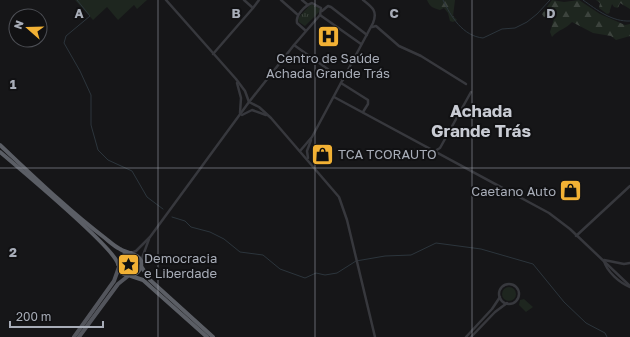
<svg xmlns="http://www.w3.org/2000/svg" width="630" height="337" font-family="'Golos Text',sans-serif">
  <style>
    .green { fill: #1e261f }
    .forest { fill: url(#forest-firs) }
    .park { fill: url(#park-tufts) }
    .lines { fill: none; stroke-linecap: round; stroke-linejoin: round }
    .stream { stroke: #2c353c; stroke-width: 1 }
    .minor { stroke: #37383d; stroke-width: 2.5 }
    .primary { stroke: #53555c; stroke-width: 4 }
    .trunk { stroke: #5b5e65; stroke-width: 4 }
    .grid { fill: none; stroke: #a8adb8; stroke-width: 1; stroke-opacity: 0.55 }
    .labels { text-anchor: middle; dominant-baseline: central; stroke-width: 4; stroke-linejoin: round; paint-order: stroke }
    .poi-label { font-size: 13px; fill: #a8adb8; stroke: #111113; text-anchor: start }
    .district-label { font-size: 17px; font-weight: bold; fill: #c9ccd4; stroke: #111113 }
    .grid-label { font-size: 13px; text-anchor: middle; font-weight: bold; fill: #a8adb8; stroke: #111113; stroke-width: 4; stroke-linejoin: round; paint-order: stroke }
  </style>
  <defs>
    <pattern id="forest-firs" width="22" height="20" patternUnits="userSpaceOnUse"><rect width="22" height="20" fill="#1e261f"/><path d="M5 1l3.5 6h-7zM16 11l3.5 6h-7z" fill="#3c433d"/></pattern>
    <pattern id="park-tufts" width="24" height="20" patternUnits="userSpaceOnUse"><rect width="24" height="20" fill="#1e261f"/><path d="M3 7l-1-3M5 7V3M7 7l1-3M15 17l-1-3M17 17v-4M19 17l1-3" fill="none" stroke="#3c433d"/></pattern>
  </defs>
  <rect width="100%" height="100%" fill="#161618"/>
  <g class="green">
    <path d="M75 0H147L137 9 134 5 118 20 107 7 93 20Z"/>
    <circle cx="130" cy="264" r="9"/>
    <circle cx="509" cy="294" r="7"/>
    <path d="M524 299 533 307 526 312 519 305 520 300Z"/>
  </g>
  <g class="forest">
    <path d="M427 0H455L453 16 457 20 453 22 450 21 448 13 444 8 440 10C433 8 430 7 427 0Z"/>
    <path d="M552 0 564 2 579 0 600 14 625 25 630 24V36L616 40 611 36 593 33 572 22C566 29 559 29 552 37L550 32 556 12 544 17 542 14Z"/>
    <path d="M596 0H630V9L620 3 618 8 614 7 612 4 609 13 607 14 599 8 600 3Z"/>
  </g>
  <path class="park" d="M311 4 319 8 320 11 305 26 299 22 298 18Z"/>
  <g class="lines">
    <g class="stream">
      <path d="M77 0 90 16 66 36 64 43 80 71 91 95V125L98 150 108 160 132 171 147 197 163 209"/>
      <path d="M443 0C451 17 463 36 483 38L502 29 515 28 527 22 537 14 550 0"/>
      <path d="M583 0C597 10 612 22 630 21"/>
      <path d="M172 217 185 221 191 227 210 232 224 239 240 252 263 255 280 269 305 278 316 273 325 275 337 273 356 261 385 256 411 255 436 243 481 249 533 264 564 302 586 323 605 333 607 337"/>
    </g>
    <g class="minor">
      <path d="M166 0 236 79 245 91 249 102 259 107 271 118 339 197 347 220 375 337"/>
      <path d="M244 0 253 8 259 0"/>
      <path d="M281 0 298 15"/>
      <path d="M302 0 308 5"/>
      <path d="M322 11 328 6 331 7 367 35"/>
      <path d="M372 27 376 26 399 46 421 56 466 84"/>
      <path d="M306 31 297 23C295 15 306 5 312 3L321 8 320 15"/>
      <path d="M213 54 253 8"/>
      <path d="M343 80 294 45 320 15 361 44"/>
      <path d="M237 83 241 98 240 113"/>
      <path d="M341 83 368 100V104L363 112"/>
      <path d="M334 97 549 213 570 229 630 286"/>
      <path d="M242 115 252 110 266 115"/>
      <path d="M300 151 312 137 373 23C378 11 372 7 363 0"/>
      <path d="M435 151 440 148 471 92"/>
      <path d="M308 158 307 151 311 140"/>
      <path d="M576 236 630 186"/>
      <path d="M131 253 136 251 150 237 249 102 294 45"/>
      <path d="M604 260 624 264 630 263"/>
      <path d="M141 261 149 239"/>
      <path d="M604 261C607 272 620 283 630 287"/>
      <circle cx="509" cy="294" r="10"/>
      <path d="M466 337 492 309 500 297"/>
      <path d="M471 337 495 312 507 303"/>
    </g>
    <g class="primary">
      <path d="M74 337 114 281 119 267"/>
      <path d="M79 337 118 284 128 276"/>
    </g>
    <g class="trunk">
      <path d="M0 145C34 177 68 210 105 238 110 242 114 246 120 249 127 254 147 254 140 269 136 276 128 277 122 273L118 264 124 255 131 253"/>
      <path d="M0 152C19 168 114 248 118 264"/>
      <path d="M141 266 150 280 213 337"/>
      <path d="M131 276 143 280 207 337"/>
    </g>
  </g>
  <path class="grid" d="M158 0V337M315 0V337M472 0V337M0 168H630"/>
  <defs>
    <symbol id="hospital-square" viewBox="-11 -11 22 22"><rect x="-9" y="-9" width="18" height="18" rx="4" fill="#f2b134" stroke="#111113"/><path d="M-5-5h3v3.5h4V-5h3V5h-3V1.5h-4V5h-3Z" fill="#111"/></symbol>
    <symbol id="shop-square" viewBox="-11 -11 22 22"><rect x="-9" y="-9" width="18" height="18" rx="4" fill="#f2b134" stroke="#111113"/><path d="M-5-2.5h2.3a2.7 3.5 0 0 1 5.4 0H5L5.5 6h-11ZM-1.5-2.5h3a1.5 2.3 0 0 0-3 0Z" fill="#111"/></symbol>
    <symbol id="sight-square" viewBox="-11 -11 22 22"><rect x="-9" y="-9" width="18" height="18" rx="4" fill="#f2b134" stroke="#111113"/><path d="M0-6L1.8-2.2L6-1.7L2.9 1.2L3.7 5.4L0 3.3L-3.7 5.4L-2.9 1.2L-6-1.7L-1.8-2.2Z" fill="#111"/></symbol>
  </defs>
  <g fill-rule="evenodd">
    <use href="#hospital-square" x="316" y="24" width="25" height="25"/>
    <use href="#shop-square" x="310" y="142" width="25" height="25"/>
    <use href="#shop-square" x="558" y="178" width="25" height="25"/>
    <use href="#sight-square" x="116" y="252" width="25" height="25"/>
  </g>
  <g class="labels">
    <g class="poi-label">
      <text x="328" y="58" text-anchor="middle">Centro de Saúde<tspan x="328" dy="15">Achada Grande Trás</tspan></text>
      <text x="338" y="154">TCA TCORAUTO</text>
      <text x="556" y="191" text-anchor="end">Caetano Auto</text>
      <text x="144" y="258">Democracia<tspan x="144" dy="15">e Liberdade</tspan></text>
    </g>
    <g class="district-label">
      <text x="481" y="110">Achada<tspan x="481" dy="20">Grande Trás</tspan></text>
    </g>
  </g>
  <g class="grid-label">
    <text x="79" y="18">A</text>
    <text x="236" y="18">B</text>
    <text x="394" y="18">C</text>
    <text x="551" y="18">D</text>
    <text x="13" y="89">1</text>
    <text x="13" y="257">2</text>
  </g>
  <g transform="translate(28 28) rotate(290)"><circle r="19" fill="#111113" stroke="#4d4f55"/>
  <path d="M0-3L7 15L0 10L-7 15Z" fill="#f2b134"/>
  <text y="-6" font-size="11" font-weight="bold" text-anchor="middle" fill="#a8adb8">N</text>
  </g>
  <path d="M10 321v6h93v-6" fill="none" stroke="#a8adb8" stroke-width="2"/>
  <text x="16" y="321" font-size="12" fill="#a8adb8" stroke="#111113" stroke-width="3" paint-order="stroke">200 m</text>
</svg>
